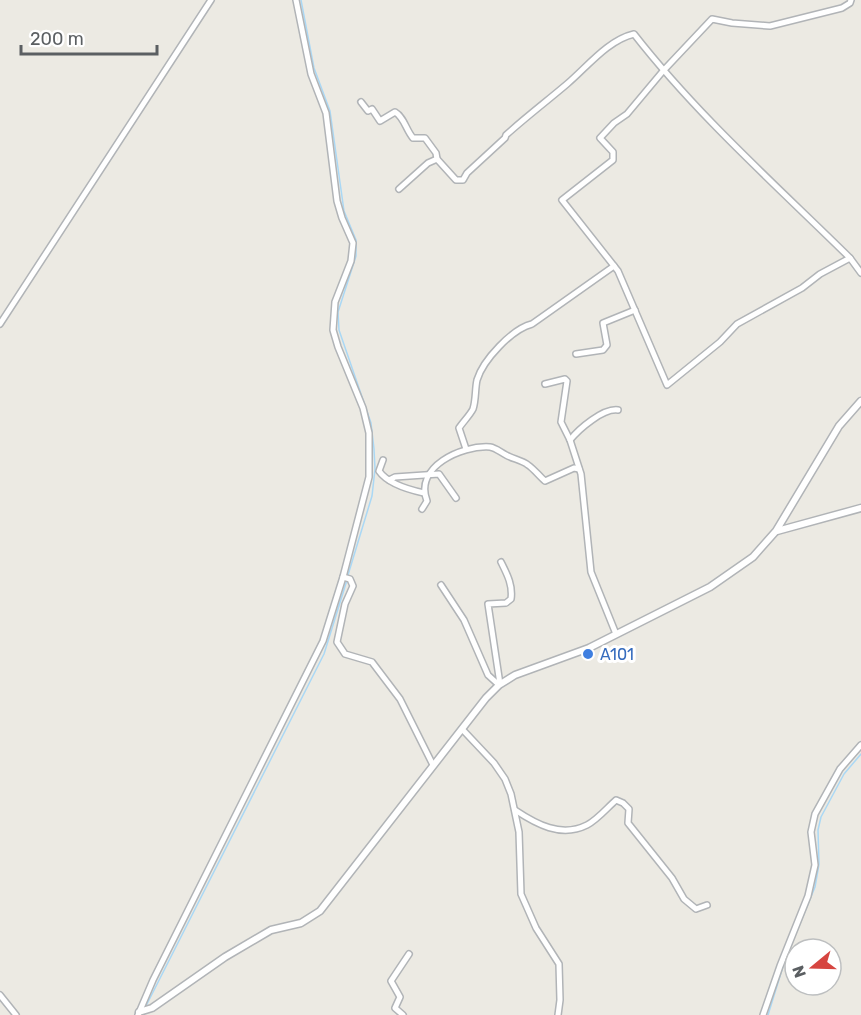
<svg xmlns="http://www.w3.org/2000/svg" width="861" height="1015" font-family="Rubik,sans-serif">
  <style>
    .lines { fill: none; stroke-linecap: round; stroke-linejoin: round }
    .stream { stroke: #aad8f5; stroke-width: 1.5 }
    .minor-casing { stroke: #b1b4b7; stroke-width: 8 }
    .tertiary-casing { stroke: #b1b4b7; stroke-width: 9 }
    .minor { stroke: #fff; stroke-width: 5 }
    .tertiary { stroke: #fff; stroke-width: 6 }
    .shop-dot { fill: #3f7fe0; stroke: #fff; stroke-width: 2 }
    .labels { text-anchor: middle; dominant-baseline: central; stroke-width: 6; stroke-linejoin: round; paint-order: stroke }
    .shop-label { font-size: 16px; fill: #366cbe; stroke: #fff; text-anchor: start }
  </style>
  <rect width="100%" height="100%" fill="#eceae3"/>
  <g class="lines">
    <g class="stream">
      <path d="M301 0 314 68 330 111 344 211 356 240V256L338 312 339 330 371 423 374 449 375 469 372 496 348 575"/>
      <path d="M146 1006 324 654 347 580"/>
      <path d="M768 1015 785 960 815 887 819 864 818 830 821 817 844 774 861 754"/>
    </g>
    <defs>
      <g id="minor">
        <path d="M851 0 850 3 842 8 770 26 732 23 712 19 663 71 627 114 614 123 600 138 613 152V160L562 200 618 271 667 385 720 342 737 324 802 288 820 274 850 258 861 273"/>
        <path d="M361 102 368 111 372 109 380 121 395 112C404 117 406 130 413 138H425L436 153 437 159"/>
        <path d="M399 189 428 163 437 159 456 180H463L467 173 505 138 506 135C526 117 547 101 567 84 587 67 608 40 634 34 698 116 776 185 850 258"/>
        <path d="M0 324 211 0"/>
        <path d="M576 354 603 350 607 345 603 323 635 310"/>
        <path d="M545 384 565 379 567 381 561 422 570 440 581 474 591 572 616 634"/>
        <path d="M570 440C579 429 603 408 618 410"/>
        <path d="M466 449 459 428C463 422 470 415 473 409 476 400 475 389 477 380 483 360 512 329 532 324L614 266"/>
        <path d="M383 460 379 471C388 484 410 490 424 493"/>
        <path d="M389 480 395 477 439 474 456 498"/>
        <path d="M422 509 427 501C414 467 461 445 490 447 496 448 500 452 506 455 513 459 522 460 528 465 534 469 539 476 545 481L574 468 579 469"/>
        <path d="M343 577 350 579 353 586 345 604 337 642 345 654 372 662 400 699 433 765"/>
        <path d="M441 585 464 620 488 675 499 685"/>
        <path d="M500 684 488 604 506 603 511 599C513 585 507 574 501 562"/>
        <path d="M462 729 494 763 505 779 511 794 519 832 521 894 536 928 559 964 560 1000 558 1015"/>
        <path d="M515 810C536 824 561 838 587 825 597 820 607 808 616 800L623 803 629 809 628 823 672 878 684 899 696 909 707 905"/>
        <path d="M0 995 16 1015"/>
        <path d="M138 1015 153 980 323 641 343 577 369 477V433L363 408 338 347 333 330 335 302 351 261 353 243 342 218 337 201 326 113 311 74 296 0"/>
        <path d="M403 1015 395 1008 400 997 391 981 409 954"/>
        <path d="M763 1015 780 966 808 896 815 865 811 832 815 814 840 769 861 745"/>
      </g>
      <g id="tertiary">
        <path d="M777 531 861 508"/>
        <path d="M139 1012 152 1008 225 957 271 930 301 923 320 911 486 698 499 685 515 675 589 648 710 587 753 557 776 531 839 426 861 401"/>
      </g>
    </defs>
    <use href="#minor" class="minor-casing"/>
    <use href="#tertiary" class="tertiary-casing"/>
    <use href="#minor" class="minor"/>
    <use href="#tertiary" class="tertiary"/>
  </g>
  <circle class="shop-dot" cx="588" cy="654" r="6"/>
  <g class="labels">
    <g class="shop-label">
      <text x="600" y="654">A101</text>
    </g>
  </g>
  <g transform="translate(813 967) rotate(251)"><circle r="28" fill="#ffffff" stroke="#bdbfc0" stroke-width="1.5"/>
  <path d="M0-4.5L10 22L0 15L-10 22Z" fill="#d64540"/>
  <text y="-9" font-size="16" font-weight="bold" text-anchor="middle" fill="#5b5f62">N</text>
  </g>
  <path d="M21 45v9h136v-9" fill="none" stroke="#5b5f62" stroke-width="3"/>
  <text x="30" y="45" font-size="18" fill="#5b5f62" stroke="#ffffff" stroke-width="4.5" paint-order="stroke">200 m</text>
</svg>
